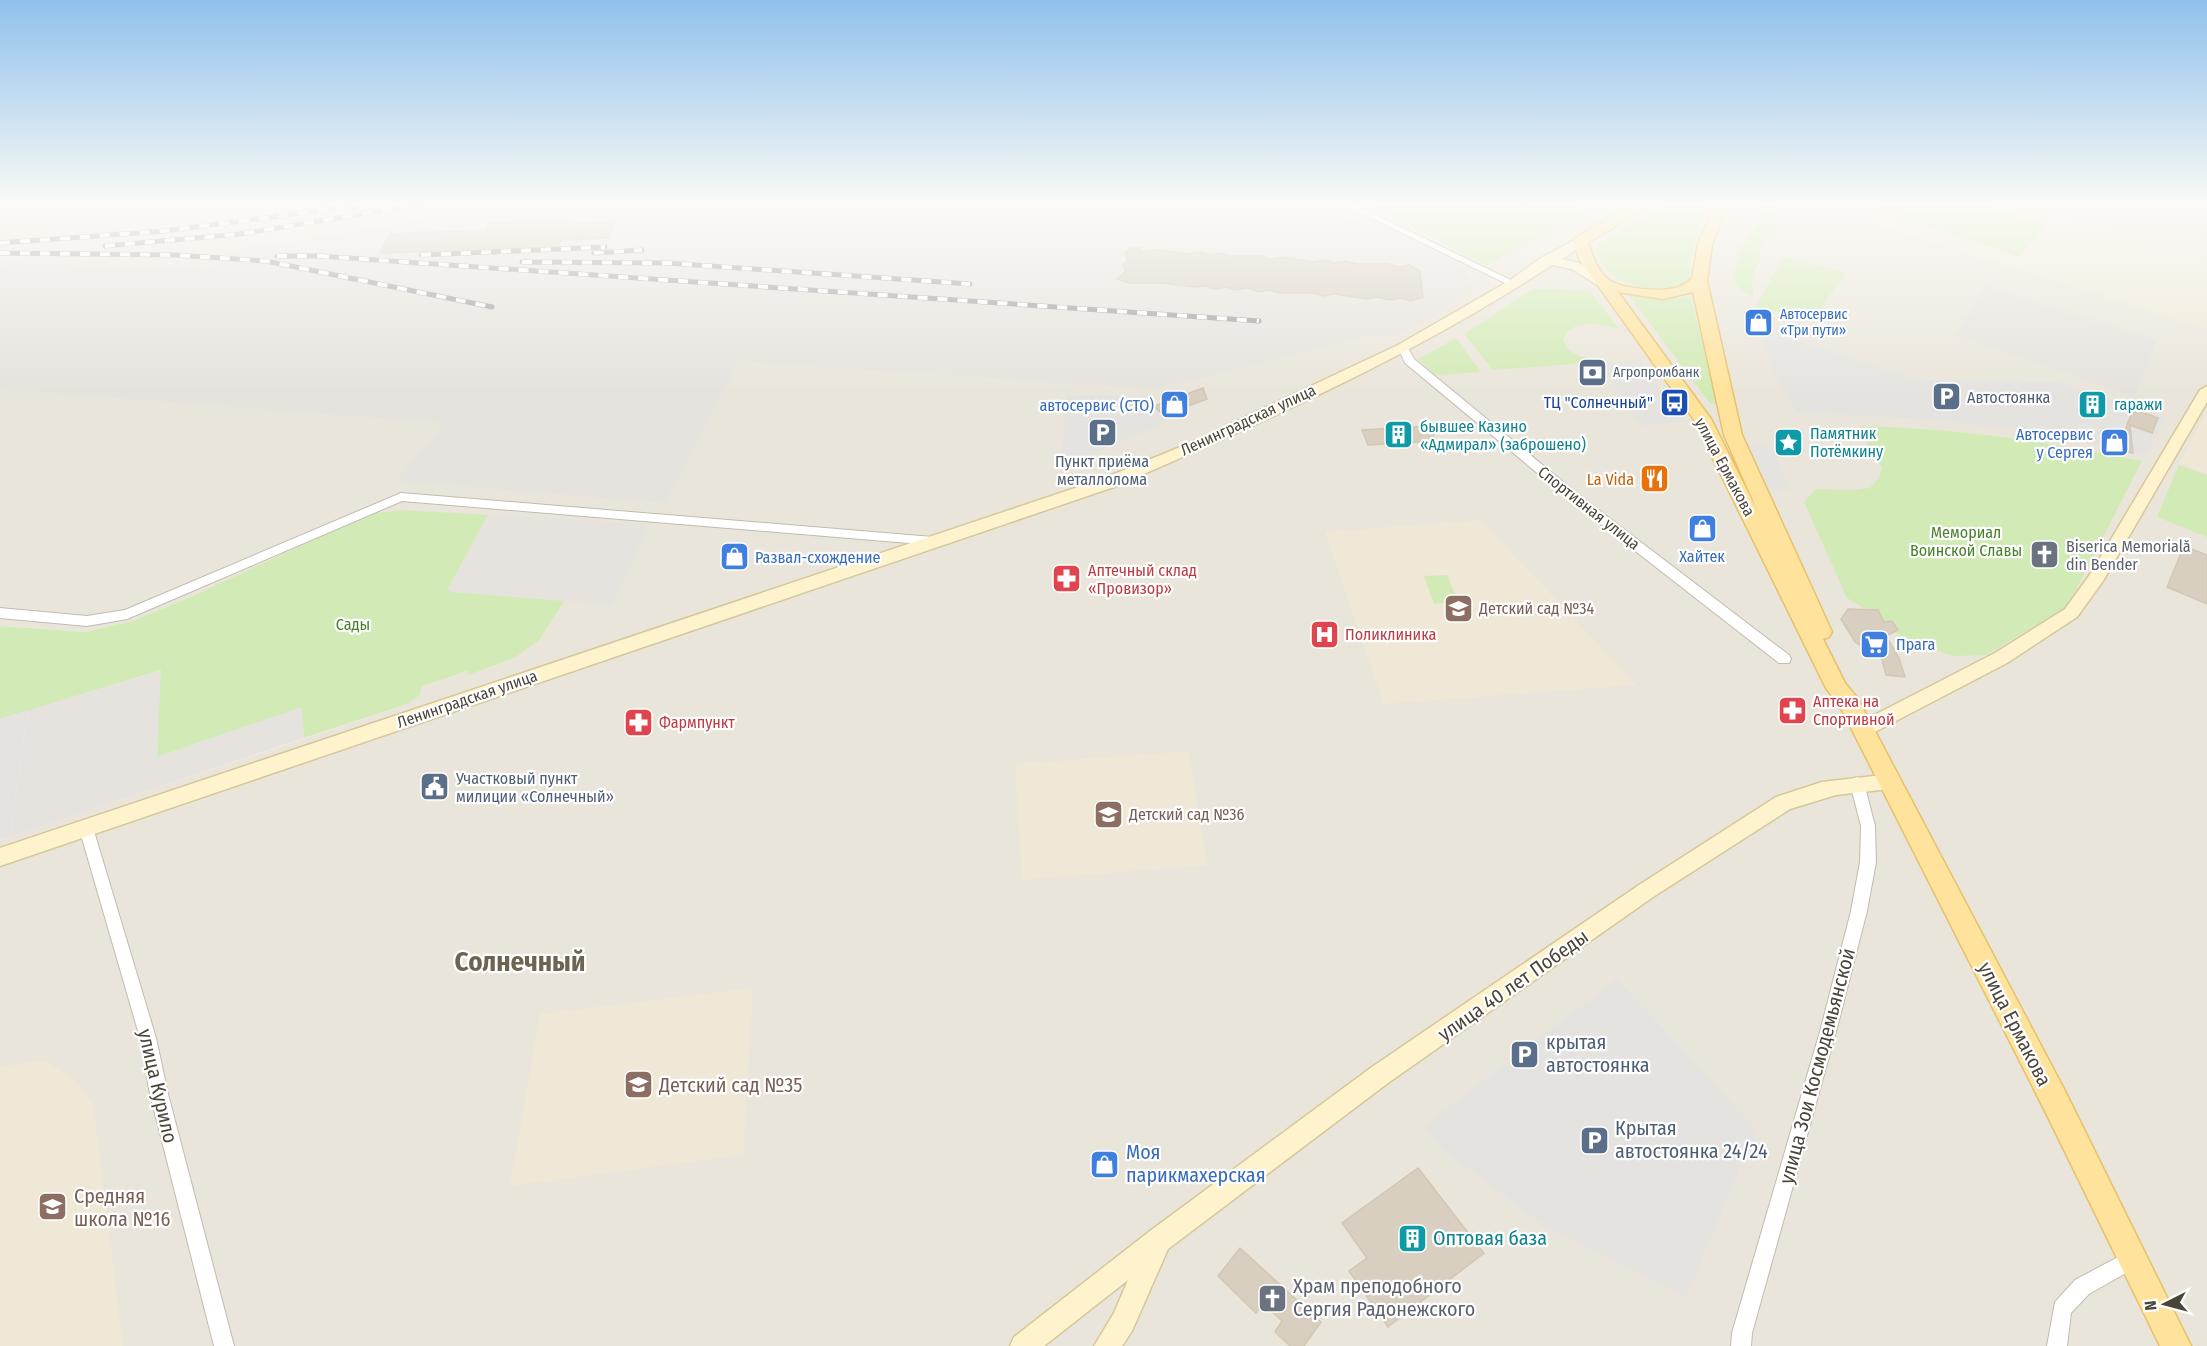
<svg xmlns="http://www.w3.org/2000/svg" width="2207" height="1346" font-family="'Fira Sans Condensed',sans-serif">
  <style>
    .residential { fill: #eae5da }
    .industrial { fill: #e6e2dd }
    .education { fill: #efe8d6 }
    .green { fill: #d2eab5 }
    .parking { fill: #e5e3e0 }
    .building { fill: #d8cfc1; stroke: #d3c7b4; stroke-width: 1.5 }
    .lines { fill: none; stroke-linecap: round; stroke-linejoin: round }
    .street-casing { stroke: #c2bbae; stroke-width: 2 }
    .secondary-casing { stroke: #d6c79b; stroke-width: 3 }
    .primary-casing { stroke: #e6c16a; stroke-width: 3 }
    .street { fill: #fff; fill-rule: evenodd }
    .secondary { fill: #fff3cd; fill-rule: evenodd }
    .primary { fill: #ffe39c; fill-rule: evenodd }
    .rail-casing { stroke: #9a9a9a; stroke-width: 5 }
    .rail { stroke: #fff; stroke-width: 4; stroke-dasharray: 10; stroke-linecap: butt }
    .labels { text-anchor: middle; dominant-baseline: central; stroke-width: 4.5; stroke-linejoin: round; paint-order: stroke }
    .far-shop-label { font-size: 14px; fill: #366cbe; stroke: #fff; text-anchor: start }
    .far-service-label { font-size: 14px; fill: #4e5e75; stroke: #fff; text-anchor: start }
    .service-label { font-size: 16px; fill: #4e5e75; stroke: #fff; text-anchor: start }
    .transit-label { font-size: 16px; fill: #164399; stroke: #fff; text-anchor: end }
    .culture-label { font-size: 16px; fill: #0d838f; stroke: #fff; text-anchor: start }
    .shop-label { font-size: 16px; fill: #366cbe; stroke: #fff; text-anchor: end }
    .street-label { font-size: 16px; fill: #4b4439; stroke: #fff }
    .food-label { font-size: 16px; fill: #c56008; stroke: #fff; text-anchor: end }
    .park-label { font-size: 16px; fill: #4a7f2a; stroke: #fff }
    .worship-label { font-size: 16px; fill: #5b616d; stroke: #fff; text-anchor: start }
    .health-label { font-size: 16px; fill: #be3a42; stroke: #fff; text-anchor: start }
    .education-label { font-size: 16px; fill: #785e54; stroke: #fff; text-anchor: start }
    .near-street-label { font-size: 20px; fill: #4b4439; stroke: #fff }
    .near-service-label { font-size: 20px; fill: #4e5e75; stroke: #fff; text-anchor: start }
    .near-education-label { font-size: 20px; fill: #785e54; stroke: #fff; text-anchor: start }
    .near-shop-label { font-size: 20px; fill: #366cbe; stroke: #fff; text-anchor: start }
    .near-culture-label { font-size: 20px; fill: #0d838f; stroke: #fff; text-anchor: start }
    .near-worship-label { font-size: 20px; fill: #5b616d; stroke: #fff; text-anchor: start }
    .near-district-label { font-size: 27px; font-weight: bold; fill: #6e6250; stroke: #fff }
  </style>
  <rect width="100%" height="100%" fill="#f6f3ec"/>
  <path class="residential" d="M0 205H2207V1346H0V840L407 704 421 687 468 671 469 675 516 657 195 595 135 620 86 632 0 626Z"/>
  <g class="industrial">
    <path d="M497 205H1186L1364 219 1374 221 1459 264 1475 289 1436 315 1396 335H1368L1204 378 1153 389 739 361 665 503 396 481 445 423 0 389V267L4 263 187 267 209 270 228 255 250 246 315 239Z"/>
    <path d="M1986 285 2157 341 2134 397 1956 335Z"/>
    <path d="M488 515 650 524 612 604 451 592 447 590Z"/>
    <path d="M162 670 157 757 303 706 304 738 10 837 28 710Z"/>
  </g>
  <g class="education">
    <path d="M1816 205H2038L2207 260V329Z"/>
    <path d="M2207 412V473L2179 463Z"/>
    <path d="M1481 520 1636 685 1384 704 1325 532Z"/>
    <path d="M1188 751 1207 865 1022 880 1015 764Z"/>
    <path d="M753 988 743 1155 510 1186 540 1014Z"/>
    <path d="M47 1061 77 1081 93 1103 123 1346H0V1066Z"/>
  </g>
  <g class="green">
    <path d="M1370 205H1575L1588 213 1486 265Z"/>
    <path d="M1663 205H1710C1697 231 1690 253 1689 282 1668 290 1635 291 1615 277 1606 271 1601 260 1595 251L1596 244Z"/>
    <path d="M1758 205H1780L1777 218 1780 226 1760 246 1761 256 1752 277 1753 296C1733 289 1729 276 1740 259L1738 252 1756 227Z"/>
    <path d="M1868 205H1986L2045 225 2019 257Z"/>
    <path d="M1783 257 1846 273 1813 318 1756 307Z"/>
    <path d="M1533 289 1590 291 1619 329C1602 323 1570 318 1563 340 1569 355 1581 357 1596 359L1598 362 1493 370 1464 334Z"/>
    <path d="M1630 293 1655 298 1691 297 1717 404 1710 403 1706 398 1628 294Z"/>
    <path d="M1456 338 1481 372 1435 375 1418 359Z"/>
    <path d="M1860 426C1955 428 2048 442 2142 461L2067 607 1986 655 1953 656 1904 639 1875 615 1847 598 1804 502 1816 489 1855 490 1870 488 1879 478 1882 468 1865 440 1857 436Z"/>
    <path d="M2179 465 2207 475V537L2157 517Z"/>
    <path d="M402 510 488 515 447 590 451 592 564 601 539 640 516 657 469 675 467 671 421 687 420 695 407 704 304 738 302 707 157 757 161 670 0 719V626L86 632 135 620 195 595 369 514Z"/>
    <path d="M1447 575 1458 602 1434 604 1424 576Z"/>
  </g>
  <g class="parking">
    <path d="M1763 330 1919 380 2058 382 2166 417 2145 456 2065 436 1938 420 1797 412 1774 374 1764 348Z"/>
    <path d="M1639 360 1683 422 1641 426 1599 364Z"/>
    <path d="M1147 395 1166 423 1061 467 1066 396Z"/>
    <path d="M1747 445 1772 446 1790 490 1765 489Z"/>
    <path d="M28 710 10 837 0 840V719Z"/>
    <path d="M1617 979 1759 1132 1744 1158 1686 1298 1546 1227 1441 1148 1424 1126Z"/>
  </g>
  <g class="building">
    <path d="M569 221 568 224 614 222 609 238 561 240 558 247 380 253 390 234 486 230 489 223Z"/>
    <path d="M1131 248H1140V252L1158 250 1188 254 1199 252 1209 255 1220 253 1230 256H1262L1271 259 1283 257 1313 262 1324 260 1334 263 1346 261 1356 264H1388L1399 267 1409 265 1420 271 1423 297 1411 301 1401 298 1389 300 1378 297 1367 299 1335 294 1323 296 1313 293H1280L1269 290 1258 292 1248 288 1237 290 1227 287 1215 289 1205 286 1194 287 1162 283H1129L1117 279 1126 271 1123 265 1128 260 1125 253Z"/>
    <path d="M1203 388 1207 399 1163 415 1154 406Z"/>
    <path d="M2133 409 2158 418 2152 433 2130 425 2133 453 2118 450Z"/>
    <path d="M1430 426 1436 441 1368 445 1362 430Z"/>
    <path d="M2184 546 2207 555V604L2167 587Z"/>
    <path d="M1848 609 1878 610 1884 622 1892 621 1898 630 1886 636 1899 658 1905 677 1886 675 1882 659 1855 642 1841 619Z"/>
    <path d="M1418 1168 1484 1253 1388 1327 1349 1271 1367 1258 1342 1223Z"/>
    <path d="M1240 1248 1321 1322 1304 1346H1290L1275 1332 1282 1321 1263 1303 1256 1313 1218 1276Z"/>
  </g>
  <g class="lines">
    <defs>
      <g id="street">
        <path d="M1345 205H1355L1519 284 1511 286Z"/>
        <path d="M1403 345 1407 346 1414 359 1579 495 1789 655 1791 659 1789 663H1779L1571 501 1405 363 1398 348Z"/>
        <path d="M401 493 933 537 939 541 933 545 402 501 127 619 87 626 0 618V608L87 616 125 610Z"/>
        <path d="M1857 777 1862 779 1864 783 1875 826 1876 862 1867 911 1837 1028 1752 1333 1751 1346H1731L1732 1333 1821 1028 1851 911 1860 862 1861 826 1850 783 1852 779Z"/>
        <path d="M86 822 91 824 93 828 156 1038 168 1094 234 1346H214L150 1094 140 1038 79 828 81 824Z"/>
        <path d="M2133 1249 2140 1251 2142 1258 2140 1265 2089 1294 2071 1313 2067 1346H2047L2055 1302 2075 1280Z"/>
      </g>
      <g id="secondary">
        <path d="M1580 237 1584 238 1586 241 1584 244 1562 259C1579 262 1598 269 1611 283L1609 286H1599L1572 269 1552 265C1415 355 1264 422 1114 487L0 866V848L1102 479 1190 443 1398 345 1509 281 1541 258Z"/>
        <path d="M2207 386V402L2103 581 2077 617 2007 663 1869 735 1862 737 1855 735 1853 730 1855 725 1995 653 2065 609 2091 573 2200 390Z"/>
        <path d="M1891 774 1898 776 1901 782 1898 788 1836 795 1790 809 1653 897 1388 1083 1168 1249 1132 1331 1122 1346H1094L1114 1313 1128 1280 1044 1346H1010L1014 1337 1150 1231 1372 1067 1639 885 1776 797 1822 782Z"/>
      </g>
      <path id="primary" d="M1633 205H1650L1588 243C1592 254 1598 272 1609 280 1622 289 1660 292 1675 288 1682 287 1686 283 1692 279L1698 244 1714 205H1728L1712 244 1707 281 1742 435 1832 632 1829 637 1823 639 1845 683 1858 699 2065 1091 2191 1346H2160L2045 1111 1842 710 1826 688 1694 420 1579 259 1573 241 1575 238ZM1618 292 1663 299 1693 292 1724 435 1759 514 1711 419Z"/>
    </defs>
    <use href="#street" class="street-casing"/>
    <use href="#secondary" class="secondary-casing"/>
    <use href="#primary" class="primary-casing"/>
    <use href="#street" class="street"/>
    <use href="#secondary" class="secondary"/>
    <use href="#primary" class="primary"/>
    <defs>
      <g id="rail">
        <path d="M0 243 164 231 363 205"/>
        <path d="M105 246 240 234 417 205"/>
        <path d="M0 253 175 255 266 261 492 307"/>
        <path d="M594 253 642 250"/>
        <path d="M421 255 605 247"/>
        <path d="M277 256H325"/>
        <path d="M319 256 1259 321"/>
        <path d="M522 262 667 263 970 284"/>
      </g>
    </defs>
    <use href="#rail" class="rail-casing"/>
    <use href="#rail" class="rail"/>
  </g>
  <linearGradient id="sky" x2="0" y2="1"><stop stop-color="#8fc1ec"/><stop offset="0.52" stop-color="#fbfaf6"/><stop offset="1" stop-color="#fbfaf6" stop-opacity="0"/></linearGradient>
  <rect width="2207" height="393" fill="url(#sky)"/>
  <defs>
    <symbol id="shop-square" viewBox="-11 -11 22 22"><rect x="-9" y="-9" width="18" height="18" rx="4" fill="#3f7fe0" stroke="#fff"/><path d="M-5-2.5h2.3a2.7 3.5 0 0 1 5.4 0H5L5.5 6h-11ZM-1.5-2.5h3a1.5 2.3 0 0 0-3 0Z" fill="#fff"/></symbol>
    <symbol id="bank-square" viewBox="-11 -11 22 22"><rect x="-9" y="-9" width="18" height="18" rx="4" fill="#5c6f8a" stroke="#fff"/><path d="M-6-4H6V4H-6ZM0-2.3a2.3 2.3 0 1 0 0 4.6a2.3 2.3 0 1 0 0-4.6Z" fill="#fff"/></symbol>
    <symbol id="parking-square" viewBox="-11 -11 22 22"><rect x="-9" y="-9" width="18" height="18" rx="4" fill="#5c6f8a" stroke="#fff"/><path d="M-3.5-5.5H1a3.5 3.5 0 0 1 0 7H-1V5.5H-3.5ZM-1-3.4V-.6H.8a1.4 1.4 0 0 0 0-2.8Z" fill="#fff"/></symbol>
    <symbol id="bus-square" viewBox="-11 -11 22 22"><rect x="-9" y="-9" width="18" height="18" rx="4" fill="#1a4fb4" stroke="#fff"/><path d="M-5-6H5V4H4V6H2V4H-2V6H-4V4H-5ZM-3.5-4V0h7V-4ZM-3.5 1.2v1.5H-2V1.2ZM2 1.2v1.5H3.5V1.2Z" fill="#fff"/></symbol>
    <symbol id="building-square" viewBox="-11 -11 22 22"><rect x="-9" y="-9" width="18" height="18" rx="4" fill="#0f9aa8" stroke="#fff"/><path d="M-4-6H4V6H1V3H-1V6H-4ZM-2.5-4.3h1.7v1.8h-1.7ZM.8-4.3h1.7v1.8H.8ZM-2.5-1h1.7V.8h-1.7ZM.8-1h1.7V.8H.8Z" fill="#fff"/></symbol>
    <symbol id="sight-square" viewBox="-11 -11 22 22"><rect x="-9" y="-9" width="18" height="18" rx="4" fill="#0f9aa8" stroke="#fff"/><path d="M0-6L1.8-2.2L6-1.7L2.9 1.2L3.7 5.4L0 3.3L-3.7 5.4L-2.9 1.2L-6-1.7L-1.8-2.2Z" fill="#fff"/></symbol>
    <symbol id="restaurant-square" viewBox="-11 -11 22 22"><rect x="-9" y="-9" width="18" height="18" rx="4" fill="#e8710a" stroke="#fff"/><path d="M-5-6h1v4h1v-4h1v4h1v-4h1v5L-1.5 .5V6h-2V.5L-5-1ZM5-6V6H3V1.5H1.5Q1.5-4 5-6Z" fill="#fff"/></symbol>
    <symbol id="church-square" viewBox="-11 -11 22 22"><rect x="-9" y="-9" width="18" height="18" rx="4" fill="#6b7280" stroke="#fff"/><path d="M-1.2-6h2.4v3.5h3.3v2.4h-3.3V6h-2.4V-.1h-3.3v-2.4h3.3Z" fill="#fff"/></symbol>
    <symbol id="pharmacy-square" viewBox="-11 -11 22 22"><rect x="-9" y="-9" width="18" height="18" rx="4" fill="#e0444e" stroke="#fff"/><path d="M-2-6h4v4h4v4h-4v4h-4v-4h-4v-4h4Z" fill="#fff"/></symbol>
    <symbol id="school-square" viewBox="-11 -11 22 22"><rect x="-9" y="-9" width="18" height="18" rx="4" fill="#8d6e63" stroke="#fff"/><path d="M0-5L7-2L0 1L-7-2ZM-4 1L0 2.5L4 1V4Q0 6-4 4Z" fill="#fff"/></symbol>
    <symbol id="hospital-square" viewBox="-11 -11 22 22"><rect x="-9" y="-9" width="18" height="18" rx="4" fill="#e0444e" stroke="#fff"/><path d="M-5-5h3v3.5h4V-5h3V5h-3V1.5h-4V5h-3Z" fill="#fff"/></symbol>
    <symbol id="supermarket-square" viewBox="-11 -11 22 22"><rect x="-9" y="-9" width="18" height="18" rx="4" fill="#3f7fe0" stroke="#fff"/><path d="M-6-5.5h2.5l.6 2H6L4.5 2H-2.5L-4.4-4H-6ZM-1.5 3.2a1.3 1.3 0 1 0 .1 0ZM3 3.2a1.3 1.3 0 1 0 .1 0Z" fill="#fff"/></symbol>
    <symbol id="civic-square" viewBox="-11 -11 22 22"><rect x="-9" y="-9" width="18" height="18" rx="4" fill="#5c6f8a" stroke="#fff"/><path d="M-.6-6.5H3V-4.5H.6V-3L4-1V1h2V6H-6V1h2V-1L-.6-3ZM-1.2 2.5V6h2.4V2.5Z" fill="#fff"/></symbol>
  </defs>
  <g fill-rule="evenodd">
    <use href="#shop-square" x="1742" y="306" width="33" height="33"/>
    <use href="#bank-square" x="1576" y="356" width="33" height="33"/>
    <use href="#parking-square" x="1930" y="380" width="33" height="33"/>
    <use href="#bus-square" x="1658" y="386" width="33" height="33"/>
    <use href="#building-square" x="2076" y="388" width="33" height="33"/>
    <use href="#shop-square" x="1158" y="388" width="33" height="33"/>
    <use href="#parking-square" x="1086" y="416" width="33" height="33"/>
    <use href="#building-square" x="1382" y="418" width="33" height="33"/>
    <use href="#sight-square" x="1772" y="426" width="33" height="33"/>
    <use href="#shop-square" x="2098" y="426" width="33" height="33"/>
    <use href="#restaurant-square" x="1638" y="462" width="33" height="33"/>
    <use href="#shop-square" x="1686" y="512" width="33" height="33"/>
    <use href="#church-square" x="2028" y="538" width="33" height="33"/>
    <use href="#shop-square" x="718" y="540" width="33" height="33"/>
    <use href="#pharmacy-square" x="1050" y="562" width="33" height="33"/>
    <use href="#school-square" x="1442" y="592" width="33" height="33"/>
    <use href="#hospital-square" x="1308" y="618" width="33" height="33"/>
    <use href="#supermarket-square" x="1858" y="628" width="33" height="33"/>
    <use href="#pharmacy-square" x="1776" y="694" width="33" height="33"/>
    <use href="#pharmacy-square" x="622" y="706" width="33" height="33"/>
    <use href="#civic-square" x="418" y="770" width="33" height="33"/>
    <use href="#school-square" x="1092" y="798" width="33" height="33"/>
    <use href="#parking-square" x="1508" y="1038" width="33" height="33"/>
    <use href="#school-square" x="622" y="1068" width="33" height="33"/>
    <use href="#parking-square" x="1578" y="1124" width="33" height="33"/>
    <use href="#shop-square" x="1088" y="1148" width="33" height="33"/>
    <use href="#school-square" x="36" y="1190" width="33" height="33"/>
    <use href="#building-square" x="1396" y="1222" width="33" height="33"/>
    <use href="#church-square" x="1256" y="1282" width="33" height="33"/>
  </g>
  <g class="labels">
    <g class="far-shop-label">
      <text x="1780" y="314">Автосервис<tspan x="1780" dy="16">«Три пути»</tspan></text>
    </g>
    <g class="far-service-label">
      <text x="1613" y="372">Агропромбанк</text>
    </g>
    <g class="service-label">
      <text x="1967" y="397">Автостоянка</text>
      <text x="1102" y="461" text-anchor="middle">Пункт приёма<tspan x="1102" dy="18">металлолома</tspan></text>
      <text x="456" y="778">Участковый пункт<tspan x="456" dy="18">милиции «Солнечный»</tspan></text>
    </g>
    <g class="transit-label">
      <text x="1653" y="402">ТЦ "Солнечный"</text>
    </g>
    <g class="culture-label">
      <text x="2114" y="404">гаражи</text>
      <text x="1420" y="426">бывшее Казино<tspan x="1420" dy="18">«Адмирал» (заброшено)</tspan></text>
      <text x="1810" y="433">Памятник<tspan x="1810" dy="18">Потёмкину</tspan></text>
    </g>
    <g class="shop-label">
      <text x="1154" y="405">автосервис (СТО)</text>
      <text x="2093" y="434">Автосервис<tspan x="2093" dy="18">у Сергея</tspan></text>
      <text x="1702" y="556" text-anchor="middle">Хайтек</text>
      <text x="755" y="557" text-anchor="start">Развал-схождение</text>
      <text x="1896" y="644" text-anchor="start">Прага</text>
    </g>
    <g class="street-label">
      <text transform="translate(1248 420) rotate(-25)">Ленинградская улица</text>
      <text transform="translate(1725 467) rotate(62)">улица Ермакова</text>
      <text transform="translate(1589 508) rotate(38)">Спортивная улица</text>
      <text transform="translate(467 699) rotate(-19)">Ленинградская улица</text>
    </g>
    <g class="food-label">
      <text x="1634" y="479">La Vida</text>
    </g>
    <g class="park-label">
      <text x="1966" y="532">Мемориал<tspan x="1966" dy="18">Воинской Славы</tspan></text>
      <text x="353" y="624">Сады</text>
    </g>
    <g class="worship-label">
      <text x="2066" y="546">Biserica Memorială<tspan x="2066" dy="18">din Bender</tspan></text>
    </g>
    <g class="health-label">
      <text x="1088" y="570">Аптечный склад<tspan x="1088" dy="18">«Провизор»</tspan></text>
      <text x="1345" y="634">Поликлиника</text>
      <text x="1813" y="701">Аптека на<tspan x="1813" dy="18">Спортивной</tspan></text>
      <text x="659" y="722">Фармпункт</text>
    </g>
    <g class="education-label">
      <text x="1479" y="608">Детский сад №34</text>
      <text x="1129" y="814">Детский сад №36</text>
    </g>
    <g class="near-street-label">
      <text transform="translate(1513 985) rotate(-35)">улица 40 лет Победы</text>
      <text transform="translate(2015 1024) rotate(63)">улица Ермакова</text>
      <text transform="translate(1817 1066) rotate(-75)">улица Зои Космодемьянской</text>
      <text transform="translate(158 1086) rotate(77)">улица Курило</text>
    </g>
    <g class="near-service-label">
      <text x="1546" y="1042">крытая<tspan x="1546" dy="23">автостоянка</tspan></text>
      <text x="1615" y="1128">Крытая<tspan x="1615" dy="23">автостоянка 24/24</tspan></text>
    </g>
    <g class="near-education-label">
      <text x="659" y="1085">Детский сад №35</text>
      <text x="74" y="1196">Средняя<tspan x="74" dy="23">школа №16</tspan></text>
    </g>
    <g class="near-shop-label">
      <text x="1126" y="1152">Моя<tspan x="1126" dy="23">парикмахерская</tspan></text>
    </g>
    <g class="near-culture-label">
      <text x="1433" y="1238">Оптовая база</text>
    </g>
    <g class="near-worship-label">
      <text x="1293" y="1286">Храм преподобного<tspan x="1293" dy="23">Сергия Радонежского</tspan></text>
    </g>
    <g class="near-district-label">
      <text x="520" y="962">Солнечный</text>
    </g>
  </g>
  <g transform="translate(2165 1304) rotate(264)" stroke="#ffffff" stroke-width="4.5" paint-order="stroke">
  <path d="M0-4.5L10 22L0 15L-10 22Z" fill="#4b4439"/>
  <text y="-9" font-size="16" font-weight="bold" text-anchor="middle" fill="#4b4439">N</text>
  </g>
</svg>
